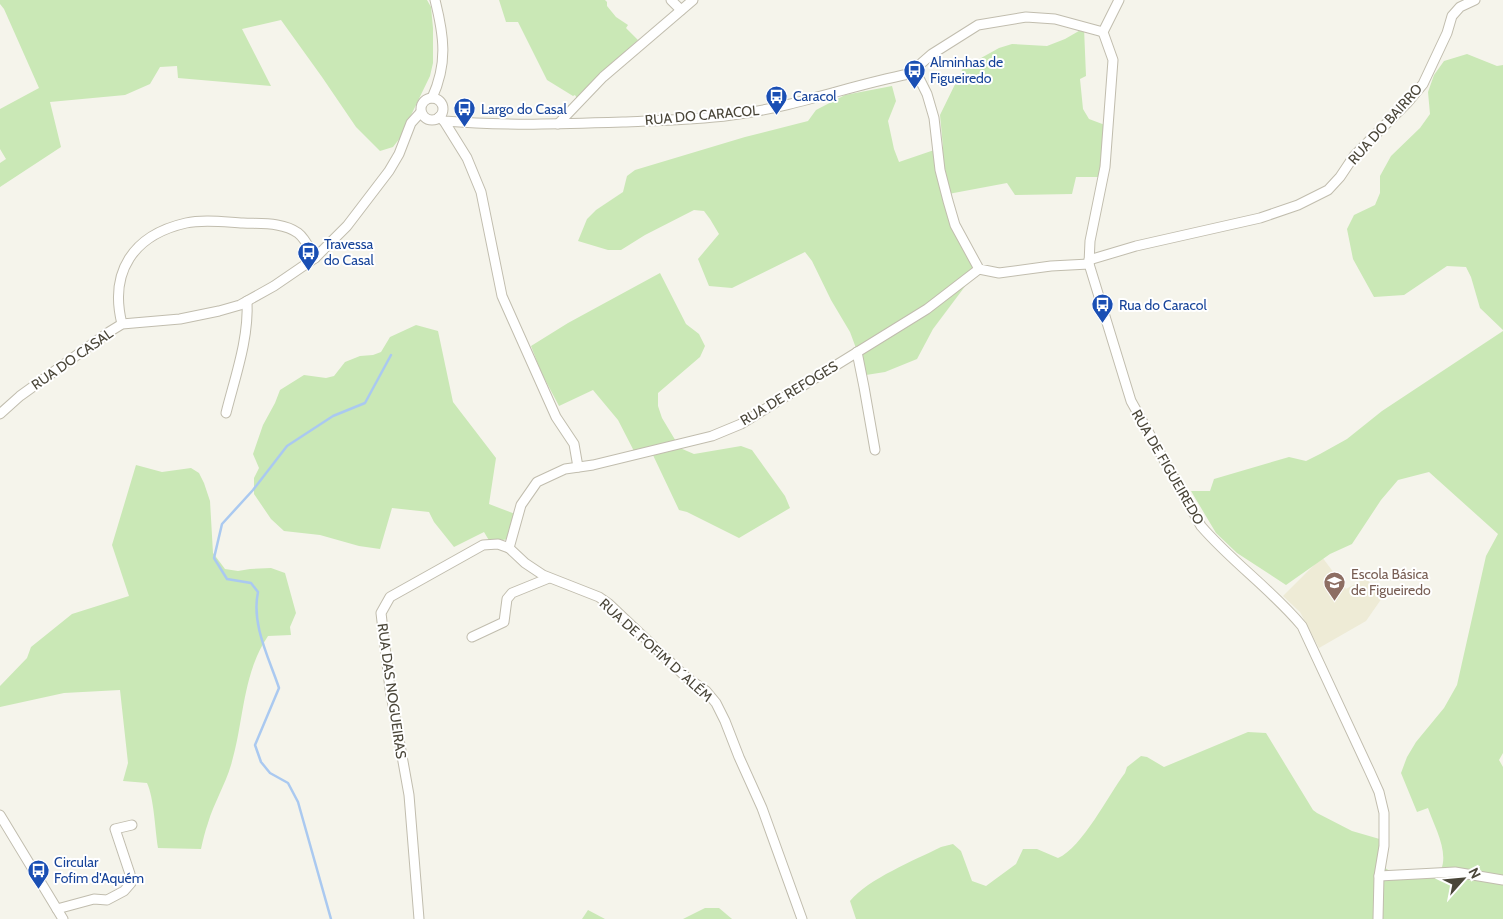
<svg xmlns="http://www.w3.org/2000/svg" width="1503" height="919" font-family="Cabin,sans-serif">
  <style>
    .education { fill: #eeebd6 }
    .green { fill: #cae8b6 }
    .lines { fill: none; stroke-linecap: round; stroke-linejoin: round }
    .stream { stroke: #aac9f0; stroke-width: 2.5 }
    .minor-casing { stroke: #c1bdae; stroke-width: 11 }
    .minor { stroke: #fff; stroke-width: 9 }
    .labels { text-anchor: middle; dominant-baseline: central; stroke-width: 4; stroke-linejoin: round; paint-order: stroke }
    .transit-label { font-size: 14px; fill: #164399; stroke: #fff; text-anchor: start }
    .street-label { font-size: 14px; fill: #4a4639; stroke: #fff }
    .education-label { font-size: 14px; fill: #785e54; stroke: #fff; text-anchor: start }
  </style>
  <rect width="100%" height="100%" fill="#f5f4eb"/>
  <path class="education" d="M1322 557 1346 589 1366 578 1382 598 1366 621 1319 648 1300 612 1283 596Z"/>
  <g class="green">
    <path d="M0 0H427L431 7 433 28V63L430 76 400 138 393 147 380 151 356 127 322 77 281 20 242 29 271 86 178 78 177 66 160 67 150 84 125 95 50 102 61 147 0 187V163L6 159 0 149V109L39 88 4 9 0 4Z"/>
    <path d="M499 0H605L607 2V6L616 17 628 25 626 28 638 40 629 48 632 53 579 102 575 95 573 96 547 80 518 22H506Z"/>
    <path d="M1084 28 1086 76 1080 79 1083 109 1089 119 1105 125 1100 177H1076L1072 194 1015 195 1007 183 943 195 976 255 978 269 933 329 917 359 885 372 866 375 850 332 831 300 812 261 805 252 732 288 709 286 698 259 719 234 710 219 704 211 694 210 645 235 621 250H608L578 241 587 219 596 210 623 192 627 176 635 170 745 137 808 121 816 110 845 95 892 86 896 101 888 121 894 149 899 162 943 147 940 115 963 68 999 48 1012 44 1047 46 1065 39Z"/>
    <path d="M1467 54 1497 66 1503 65V330L1480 308 1471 277 1466 267 1447 266 1404 295 1374 297 1353 259 1347 229 1354 215 1375 205 1380 193V176L1391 156 1420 128 1430 114 1428 92 1434 75 1444 61Z"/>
    <path d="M660 273 686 324 699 334 705 346 700 357 658 393V406L662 418 680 448 694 454 741 446 752 450 785 496 790 508 739 538 687 512 679 510 652 453 636 455 618 420 593 390 559 406 541 372 531 346 568 323Z"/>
    <path d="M416 325 438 331 453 402 496 458 489 504 515 514 509 539 490 542 484 532 454 547 434 522 429 512 392 508 380 549 359 546 320 535 284 531 271 519 254 494V478L259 468 253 454 263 425 275 403 280 390 304 375 326 378 334 376 345 362 360 356 373 355 381 352 390 337Z"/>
    <path d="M1503 331V753L1499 760 1503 767V919H856L850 901C868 879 915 860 941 847L953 844 961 851 972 881 986 886 1016 864 1023 849H1037L1058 858C1082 848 1109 794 1125 773L1127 767 1141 756 1147 757 1164 767 1248 732 1266 733 1313 810 1317 813 1352 831 1383 840 1385 868C1396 876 1405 869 1417 869 1424 869 1431 871 1438 871L1441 870C1449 851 1434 826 1428 808L1417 812 1401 773 1407 757 1416 742 1444 708 1457 685 1486 556 1498 534 1429 472 1398 480 1381 500 1352 544 1330 554 1286 585 1237 553 1216 533 1191 491H1210L1214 479 1289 457 1306 461 1320 454 1347 439 1382 411Z"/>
    <path d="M136 465 162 472 191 468 199 473 204 483 210 501 213 553 225 569 238 571 250 569 271 568 285 573 296 613 290 627 291 635 268 636C242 674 244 723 231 765 225 785 214 803 208 823 205 831 203 840 201 849L158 848C155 829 154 798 147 783L123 781 128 763 120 690 64 693 0 707V686L27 658 31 647 72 614 129 596 112 545Z"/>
    <path d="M705 908H719L732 919H683Z"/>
    <path d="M588 910 605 919H582Z"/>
  </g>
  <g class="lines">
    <path class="stream" d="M331 919 298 802 288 783 270 773 261 762 255 745 279 688C269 658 251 624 258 592L251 583 227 579 214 558 222 524 253 490 287 446 333 416 365 403 391 355"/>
    <defs>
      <g id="minor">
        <path d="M671 0 681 10"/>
        <path d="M1119 0 1103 32 1113 60 1105 167 1090 241 1089 264 1131 401 1201 526C1232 562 1271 589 1302 626L1370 772 1379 792 1384 813V846L1379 876 1378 919"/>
        <path d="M909 74 932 54 978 25 1026 17 1055 19 1103 32"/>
        <path d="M432 98C448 63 444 36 435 0"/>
        <circle cx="432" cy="109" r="11"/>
        <path d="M439 117 444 121C506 126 564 124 626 122 664 120 702 120 739 114 797 106 852 85 909 74L920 80 927 94 934 118 940 170 948 201 955 225 979 269 999 273 1051 266 1089 264"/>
        <path d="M444 121 467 158 481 192 502 296 556 417 574 444 578 467"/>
        <path d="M558 124 603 77 693 0"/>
        <path d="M1089 260 1136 246 1260 218 1298 205 1328 190 1340 177 1354 156 1408 102 1423 84 1447 33 1452 16 1460 7 1475 0"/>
        <path d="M122 324C109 272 133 235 186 223 203 219 225 222 243 223 261 224 283 222 298 233 305 238 311 251 315 258"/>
        <path d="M857 352 864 387 875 450"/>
        <path d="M226 413C235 377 249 339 247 301"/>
        <path d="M0 414 20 396 109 332 122 324 180 319 219 311 240 305 274 286 315 258 347 226 389 171 399 154 411 123 421 112"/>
        <path d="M509 548 521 505 537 482 565 469 593 465 712 436 741 424 927 309 979 269"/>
        <path d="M472 637 504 622 507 599 512 593 549 578"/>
        <path d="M0 815 63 919"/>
        <path d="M1379 876 1455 872 1503 880"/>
        <path d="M57 909 94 899 107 900 124 891 131 883 130 874 115 829 132 825"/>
        <path d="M419 919 409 795 390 689 381 613 390 597 483 545 498 544 509 548 525 563 543 575 599 597 609 604 686 677 706 691 716 703 725 721 739 757 762 808 802 919"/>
      </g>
    </defs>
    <use href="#minor" class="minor-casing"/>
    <use href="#minor" class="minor"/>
  </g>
  <defs>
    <symbol id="bus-pin" viewBox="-11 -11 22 30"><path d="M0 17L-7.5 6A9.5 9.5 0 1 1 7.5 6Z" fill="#1a4fb4" stroke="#fff"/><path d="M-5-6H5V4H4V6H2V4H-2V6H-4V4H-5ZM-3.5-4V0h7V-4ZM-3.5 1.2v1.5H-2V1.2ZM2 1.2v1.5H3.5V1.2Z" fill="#fff"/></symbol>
    <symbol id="school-pin" viewBox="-11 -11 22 30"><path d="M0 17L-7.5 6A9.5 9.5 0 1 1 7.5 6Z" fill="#8d6e63" stroke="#fff"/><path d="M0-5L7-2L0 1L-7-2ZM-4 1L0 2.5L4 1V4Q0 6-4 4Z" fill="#fff"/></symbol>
  </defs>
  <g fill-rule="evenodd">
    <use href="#bus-pin" x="902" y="58" width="25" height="34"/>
    <use href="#bus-pin" x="764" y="84" width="25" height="34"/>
    <use href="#bus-pin" x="452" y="96" width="25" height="34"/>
    <use href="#bus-pin" x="296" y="240" width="25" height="34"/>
    <use href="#bus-pin" x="1090" y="292" width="25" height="34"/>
    <use href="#school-pin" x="1322" y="570" width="25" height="34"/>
    <use href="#bus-pin" x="26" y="858" width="25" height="34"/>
  </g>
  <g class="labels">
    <g class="transit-label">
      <text x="930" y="62">Alminhas de<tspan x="930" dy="16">Figueiredo</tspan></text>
      <text x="793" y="96">Caracol</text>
      <text x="481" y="109">Largo do Casal</text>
      <text x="324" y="244">Travessa<tspan x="324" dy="16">do Casal</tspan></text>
      <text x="1119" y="305">Rua do Caracol</text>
      <text x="54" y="862">Circular<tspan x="54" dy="16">Fofim d'Aquém</tspan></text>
    </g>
    <g class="street-label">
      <text transform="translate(702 115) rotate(-5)">RUA DO CARACOL</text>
      <text transform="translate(1385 124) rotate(-48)">RUA DO BAIRRO</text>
      <text transform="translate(72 359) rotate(-35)">RUA DO CASAL</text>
      <text transform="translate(789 393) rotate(-31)">RUA DE REFOGES</text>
      <text transform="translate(1168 467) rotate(60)">RUA DE FIGUEIREDO</text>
      <text transform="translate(656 650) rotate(42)">RUA DE FOFIM D´ALÉM</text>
      <text transform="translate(392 691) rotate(82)">RUA DAS NOGUEIRAS</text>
    </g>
    <g class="education-label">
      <text x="1351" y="574">Escola Básica<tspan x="1351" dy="16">de Figueiredo</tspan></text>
    </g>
  </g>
  <g transform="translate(1463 879) rotate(63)" stroke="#ffffff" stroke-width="4" paint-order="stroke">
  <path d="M0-4L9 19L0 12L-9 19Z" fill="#4a4639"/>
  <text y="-8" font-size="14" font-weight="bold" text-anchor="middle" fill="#4a4639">N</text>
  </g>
</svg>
